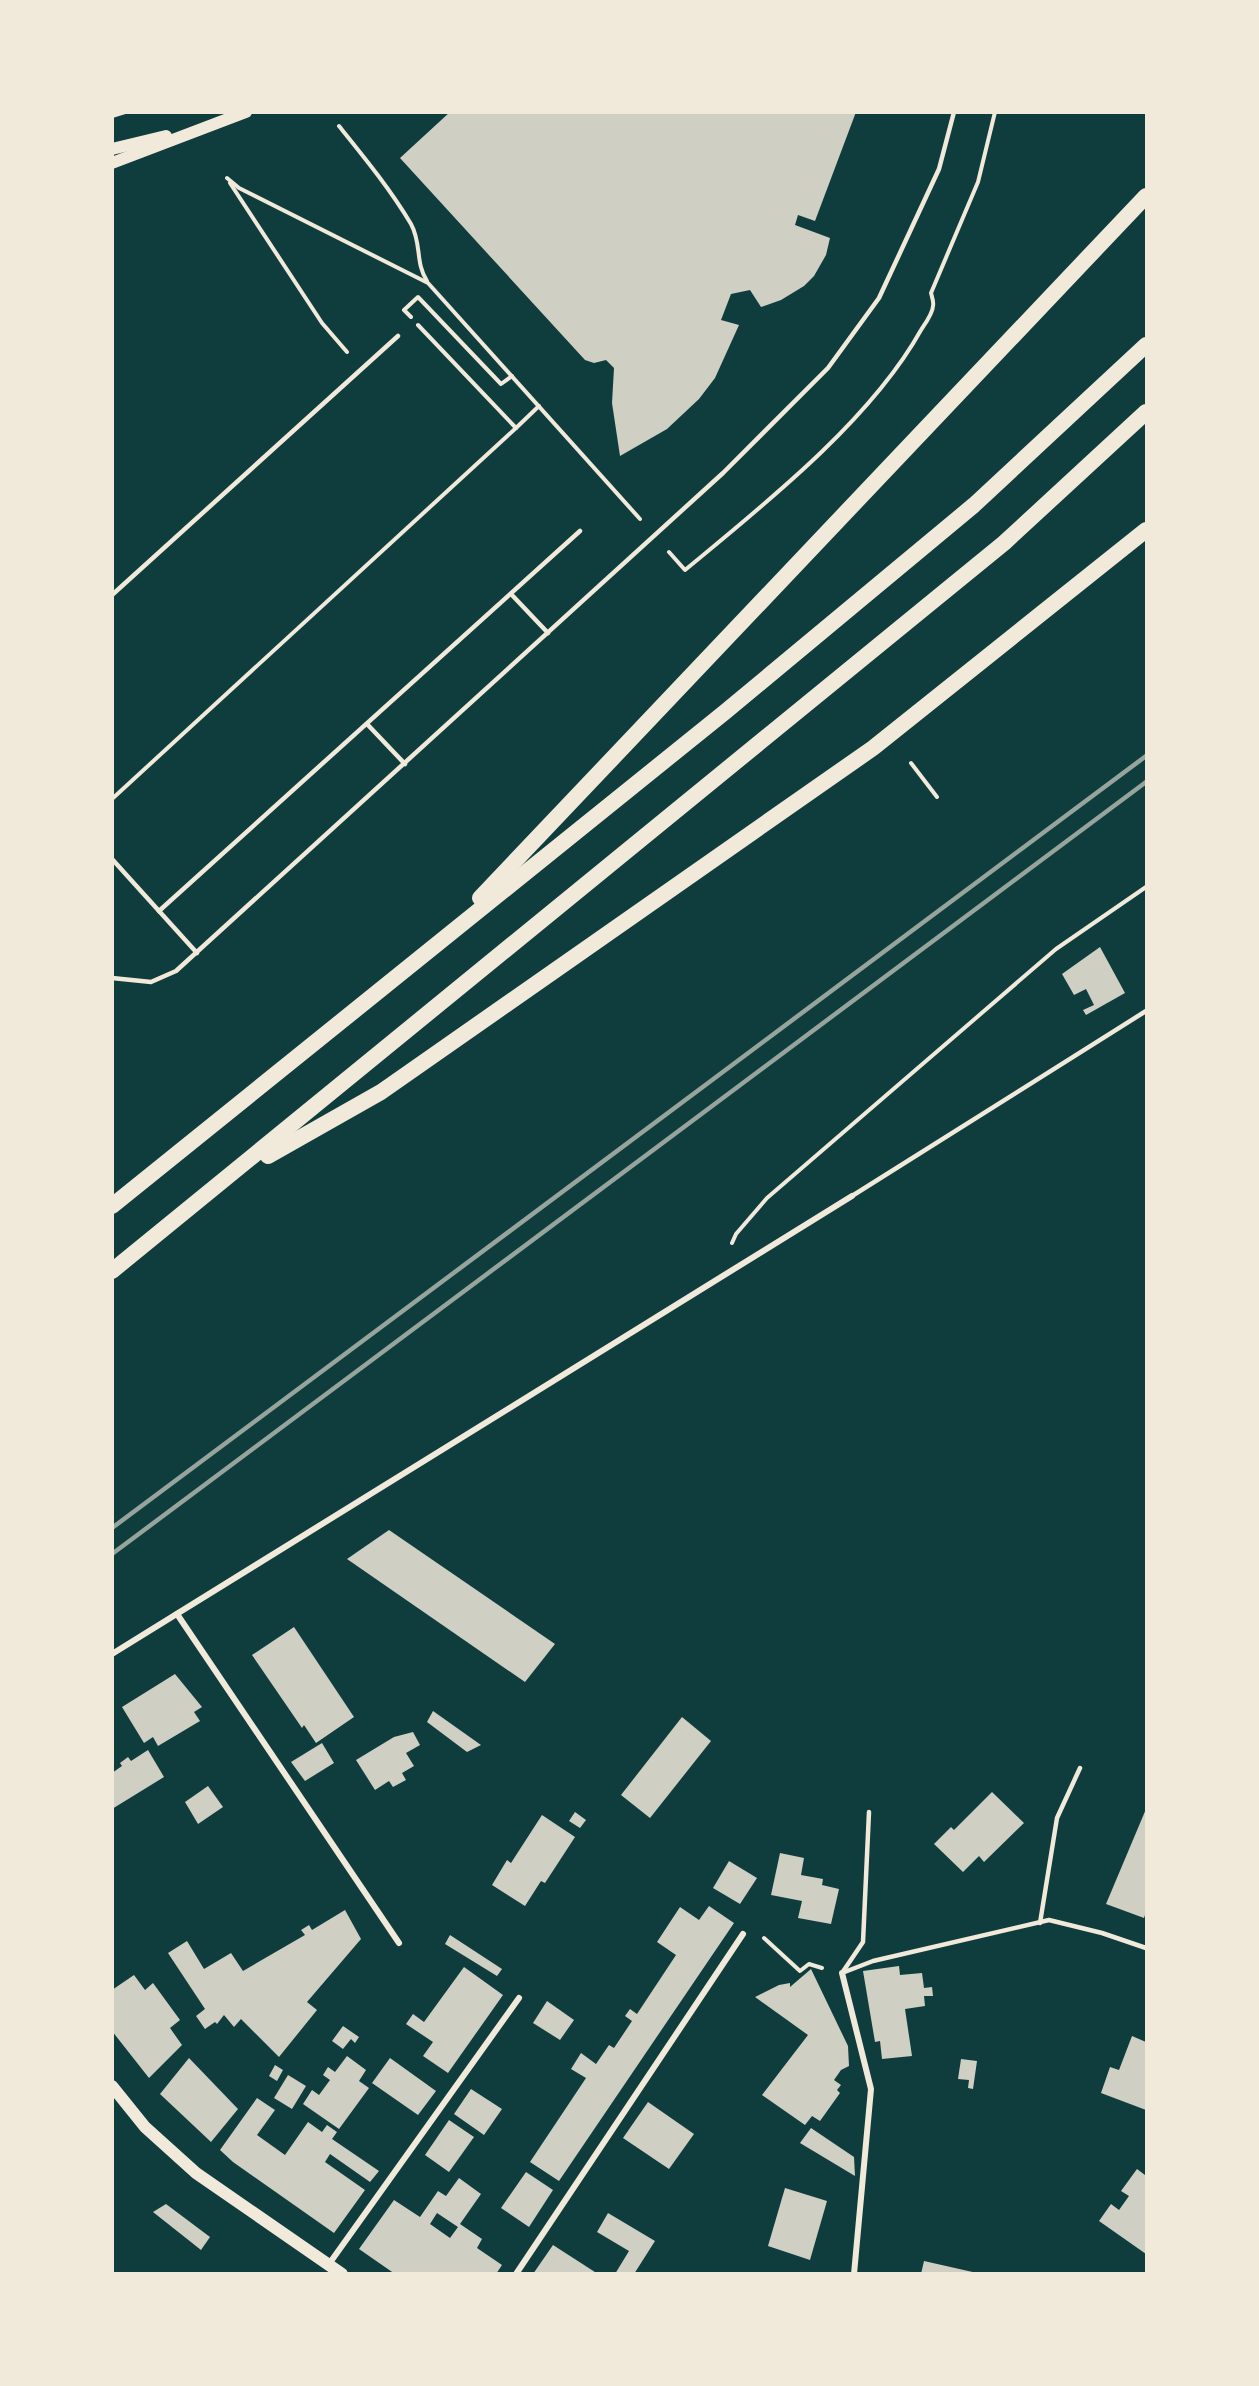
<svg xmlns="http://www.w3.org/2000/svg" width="1259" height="2386" font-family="Spectral,serif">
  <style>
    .building { fill: #cfcfc3; fill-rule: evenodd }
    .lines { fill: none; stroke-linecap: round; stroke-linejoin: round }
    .path { stroke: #f1e9da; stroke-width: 4 }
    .service { stroke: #f1e9da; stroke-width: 4.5 }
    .minor { stroke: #f1e9da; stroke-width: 6 }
    .secondary { stroke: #f1e9da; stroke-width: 12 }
    .trunk { stroke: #f1e9da; stroke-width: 16 }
    .rail { stroke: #97a49c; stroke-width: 4.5 }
  </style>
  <rect width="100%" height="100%" fill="#0f3d3e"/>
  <g class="building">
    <path d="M450 112H856L815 221 798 215 795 225 830 238 826 255 814 276 804 286 781 300 761 307 750 290 731 294 721 320 739 325 715 378 699 399 667 429 620 456 612 403 614 368 606 360 594 363 585 360 400 158Z"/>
    <path d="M1100 947 1125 993 1086 1015 1083 1010 1094 1005 1086 989 1074 995 1062 974Z"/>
    <path d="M389 1530 555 1644 525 1682 347 1559Z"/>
    <path d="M294 1627 354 1717 316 1743 304 1725 302 1728 252 1655Z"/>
    <path d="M175 1674 202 1707 194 1712 200 1721 158 1746 153 1737 144 1743 122 1707Z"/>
    <path d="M433 1711 481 1745 467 1752 427 1722Z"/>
    <path d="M682 1717 711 1741 650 1818 621 1795Z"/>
    <path d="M413 1732 420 1745 406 1753 414 1766 402 1773 406 1780 393 1787 389 1781 375 1790 356 1760 394 1737Z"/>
    <path d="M322 1743 334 1763 305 1781 291 1762Z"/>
    <path d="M148 1750 164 1777 112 1809V1773L122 1766 120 1763 128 1757 131 1761Z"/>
    <path d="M208 1786 223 1807 198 1824 185 1802Z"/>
    <path d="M992 1792 1024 1823 984 1862 979 1856 963 1872 934 1844 951 1827 954 1830Z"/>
    <path d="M1146 1809V1912L1144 1918 1106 1904Z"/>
    <path d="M575 1812 586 1820 580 1828 569 1821Z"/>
    <path d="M542 1815 575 1837 545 1883 541 1881 525 1906 492 1885 507 1860 511 1863Z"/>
    <path d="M780 1853 804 1858 801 1875 823 1879 822 1885 839 1889 831 1924 798 1918 802 1901 771 1895Z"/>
    <path d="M729 1861 757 1878 740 1904 713 1888Z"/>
    <path d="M709 1906 734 1923 559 2181 530 2162 586 2078 571 2069 581 2053 596 2064 609 2045 614 2048 632 2021 625 2016 630 2009 637 2014 676 1955 657 1942 680 1907 699 1920Z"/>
    <path d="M345 1910 361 1939 307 2002 317 2010 279 2057 241 2019 234 2027 224 2015 217 2024 215 2022 205 2029 196 2016 205 2009 168 1953 187 1941 204 1969 231 1953 243 1971 305 1935 301 1930 309 1925 312 1930Z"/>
    <path d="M450 1935 502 1969 497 1976 445 1944Z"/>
    <path d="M899 1966 900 1975 922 1973 924 1988 932 1987 933 1996H924L925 2006 905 2009 912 2056 882 2059 880 2041 875 2042 863 1971Z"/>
    <path d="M464 1967 503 1995 448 2073 423 2056 433 2042 406 2024 413 2014 424 2022Z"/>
    <path d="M811 1969 848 2046 849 2066 841 2070 834 2080 841 2085 837 2090 840 2093 820 2121 812 2116 805 2125 762 2095 808 2035 755 1997 779 1985 790 1983V1987Z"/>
    <path d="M134 1975 145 1990 153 1983 180 2020 170 2028 182 2045 149 2078 112 2031V1990Z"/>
    <path d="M547 2001 574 2020 560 2040 533 2023Z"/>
    <path d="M343 2026 359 2037 355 2043 351 2039 343 2049 332 2041Z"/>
    <path d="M1132 2036 1146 2042V2110L1101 2093 1110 2067 1119 2070Z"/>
    <path d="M347 2056 366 2070 359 2081 369 2088 339 2129 303 2104 312 2090 319 2095 330 2080 323 2075 328 2067 335 2072Z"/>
    <path d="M189 2058 238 2109 211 2142 160 2094Z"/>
    <path d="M390 2058 436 2091 418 2115 372 2083Z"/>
    <path d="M961 2059 977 2061 973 2089 968 2088 969 2080 958 2079Z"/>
    <path d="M275 2065 283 2070 277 2081 269 2076Z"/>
    <path d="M288 2075 306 2086 292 2109 274 2098Z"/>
    <path d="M471 2089 502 2109 484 2135 454 2114Z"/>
    <path d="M257 2098 275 2110 257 2135 285 2155 308 2122 322 2132 327 2125 337 2132 332 2139 379 2171 370 2182 330 2154 325 2162 365 2190 334 2233 233 2162 220 2150Z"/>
    <path d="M648 2102 694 2134 669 2169 623 2138Z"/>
    <path d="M449 2120 474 2137 449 2172 425 2155Z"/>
    <path d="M811 2128 854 2157 855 2176 800 2143Z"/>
    <path d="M1137 2169 1145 2175 1146 2173V2254L1099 2221 1111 2204 1119 2210 1129 2196 1121 2191Z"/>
    <path d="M526 2172 553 2190 529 2227 501 2208Z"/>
    <path d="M459 2178 481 2194 460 2224 482 2239 477 2248 502 2265 496 2274H395L359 2249 394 2200 420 2217 438 2191 446 2196ZM437 2213 458 2227 450 2238 430 2224Z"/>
    <path d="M785 2188 827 2201 810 2260 768 2246Z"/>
    <path d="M166 2204 210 2237 201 2250 153 2212Z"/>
    <path d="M608 2213 655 2241 634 2274H615L629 2251 597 2232Z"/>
    <path d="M553 2245 598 2274H533Z"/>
    <path d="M924 2261 977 2273 976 2274H921Z"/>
  </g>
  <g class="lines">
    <g class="path">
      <path d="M112 116 125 112"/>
      <path d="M339 126C364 157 391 190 411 224 422 244 415 263 427 281"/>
      <path d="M227 178 239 188 428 283 640 519"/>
      <path d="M230 183 322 323 347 352"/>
      <path d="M411 317 404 310 418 297 501 384 512 376"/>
      <path d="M418 325 516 428 539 406"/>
      <path d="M669 552 685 570C765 504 871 420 921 330 925 324 933 313 933 306 934 302 932 297 931 293L978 182 995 112"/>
      <path d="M911 763 937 797"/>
      <path d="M112 799 516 428"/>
      <path d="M732 1243 736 1234 767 1198 1056 949 1146 887"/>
      <path d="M764 1938 800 1971 809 1964 822 1968"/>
    </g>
    <g class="service">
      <path d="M511 594 548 633"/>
      <path d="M112 595 398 336"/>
      <path d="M367 724 405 764"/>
      <path d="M112 859 197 953"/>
      <path d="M159 911 580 531"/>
      <path d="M112 978 151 982 176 971 723 473 828 368 879 298 939 169 954 112"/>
      <path d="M852 1196 1146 1011"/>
      <path d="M1040 1923 1057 1818 1080 1768"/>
      <path d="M842 1973 873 1961 1049 1920 1102 1933 1146 1948"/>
      <path d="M842 1973 863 1942 869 1812"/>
    </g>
    <g class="minor">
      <path d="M177 1614 399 1943"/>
      <path d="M112 1654 852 1196"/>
      <path d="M842 1973 871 2089 854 2274"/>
      <path d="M329 2264 519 1998"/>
      <path d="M516 2274 743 1934"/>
    </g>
    <g class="secondary">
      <path d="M112 149 166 136"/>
      <path d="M112 163 246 112"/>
      <path d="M112 2086 145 2127 196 2173 342 2274"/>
    </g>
    <g class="trunk">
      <path d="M480 898 1146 196"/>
      <path d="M268 1156 381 1092 873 748 1146 530"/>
      <path d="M112 1206 725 712 974 505 1146 345"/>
      <path d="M112 1271 1004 543 1146 412"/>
    </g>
    <g class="rail">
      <path d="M112 1528 1146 756"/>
      <path d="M112 1554 1146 782"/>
    </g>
  </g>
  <rect width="1259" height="2386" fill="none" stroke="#f1e9da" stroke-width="228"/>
</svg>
